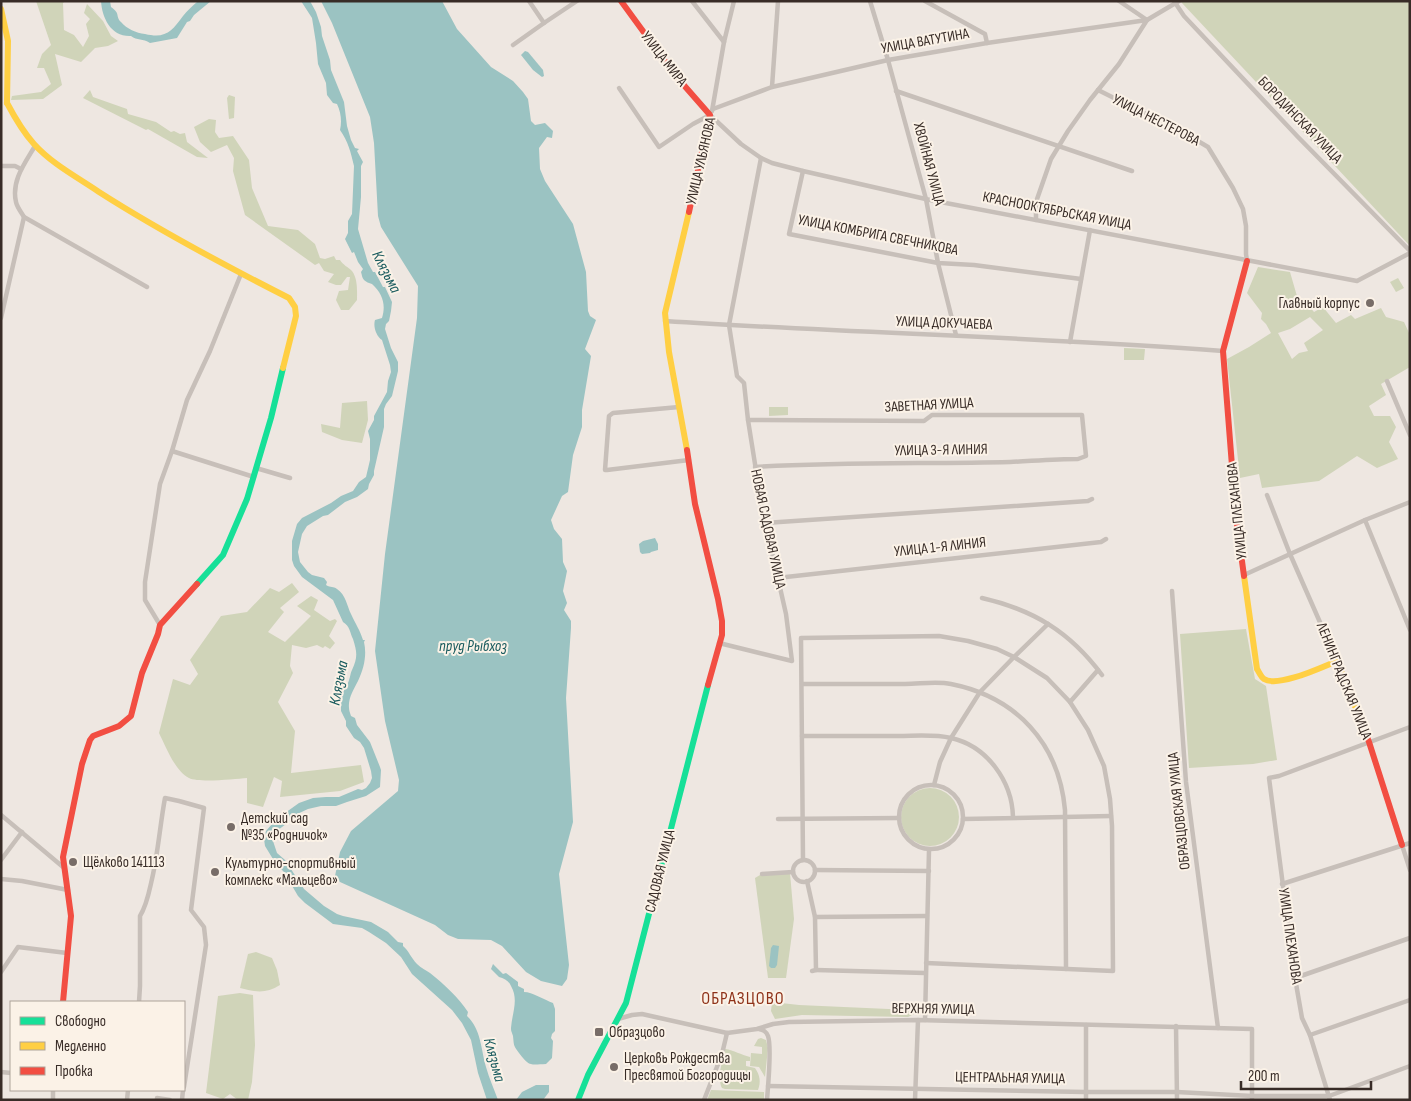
<svg xmlns="http://www.w3.org/2000/svg" width="1411" height="1101" font-family="'Sofia Sans Condensed',sans-serif">
  <style>
    .green { fill: #d0d4b9; fill-rule: evenodd }
    .water { fill: #9bc3c2 }
    .lines { fill: none; stroke-linecap: round; stroke-linejoin: round }
    .street { stroke: #c7bfb9; stroke-width: 4.5 }
    .fast { stroke: #16e098; stroke-width: 6 }
    .slow { stroke: #ffcf43; stroke-width: 6 }
    .jam { stroke: #f24e42; stroke-width: 6 }
    .poi-dot { fill: #786d68; stroke: #fbf2e7; stroke-width: 2 }
    .labels { text-anchor: middle; dominant-baseline: central; stroke-width: 4; stroke-linejoin: round; paint-order: stroke }
    .street-label { font-size: 15px; fill: #382c27; stroke: #fbf2e7 }
    .poi-label { font-size: 15px; fill: #382c27; stroke: #fbf2e7; text-anchor: start }
    .water-label { font-size: 16px; font-style: italic; fill: #195b5e; stroke: #fbf2e7 }
    .quarter-label { font-size: 18px; letter-spacing: 1px; fill: #8f3219; stroke: #fbf2e7 }
  </style>
  <rect width="100%" height="100%" fill="#eee7e1"/>
  <g class="green">
    <path d="M36 1H65L63 3 64 30 74 35 83 47 89 36 86 24 90 19 84 13 87 4 103 21 111 36 118 41 108 46 95 48 81 62 55 54 62 85 43 99 11 100 12 96 41 92 51 84 44 68H37L42 54 51 45Z"/>
    <path d="M1182 1H1410V246L1181 2Z"/>
    <path d="M90 90 93 97 127 109 128 114 156 122 171 132 174 131 180 134 185 133 187 142 208 158 197 157 148 129 146 130 83 98Z"/>
    <path d="M229 95 235 97 234 118 229 119 227 98Z"/>
    <path d="M209 119 216 120 215 132 219 138 233 136 249 160 252 188 268 226 298 230 315 244 320 258 325 259 334 256 336 260H340C343 265 348 267 352 271 358 279 357 291 357 300L349 310H341L336 300 339 291 348 290 350 277H347L341 285H336L328 282 334 274 324 271 319 263 315 265 245 215 233 171 234 158 227 145 211 152 200 142 194 127Z"/>
    <path d="M1258 267 1290 272 1301 310 1309 306 1314 312 1323 307 1336 323 1351 315 1355 319 1381 308 1386 317 1404 322 1410 335V367L1381 384 1386 395 1369 406 1374 416H1390L1396 427 1389 442 1398 459 1377 468 1357 456 1319 481 1262 488 1259 474 1240 478 1227 359 1249 347 1271 333 1266 324 1261 319 1262 313 1247 293ZM1310 317 1323 330 1304 343 1308 351 1299 353 1292 359 1278 333 1290 329Z"/>
    <path d="M1398 278 1404 288 1396 292 1390 282Z"/>
    <path d="M1124 348 1145 349 1144 360H1124Z"/>
    <path d="M367 401 368 420 362 443 342 440 322 432 321 424 340 428 342 403Z"/>
    <path d="M769 407H788V415L769 416Z"/>
    <path d="M292 583 299 592 280 608 284 612 268 632 285 642 311 616 297 606 311 596 318 600 314 610 330 621 335 619 337 621 329 636 335 643 330 649 325 646 323 648 317 645 306 648 292 645 290 666 293 673 278 702 295 731 291 773 361 765 364 782 340 791 280 797 282 781 274 777 263 807 247 803V778C235 779 199 783 189 778 175 771 166 747 159 733L173 679 190 685 198 674 190 660 221 616 247 612 270 588 279 592Z"/>
    <path d="M1246 629 1255 679 1266 686 1277 760 1253 764 1189 768 1180 634Z"/>
    <circle cx="930" cy="817" r="29"/>
    <path d="M790 873 794 919 786 978H768L755 878 760 875Z"/>
    <path d="M256 952 272 958 277 970 280 985C266 994 255 992 240 988L248 954Z"/>
    <path d="M240 993 253 995 255 1045 252 1082 248 1100H238L230 1094 223 1099 206 1093 218 996Z"/>
    <path d="M772 1002 799 1005 911 1010 914 1014 908 1017 802 1015 775 1019 771 1011Z"/>
    <path d="M761 1038 766 1040 768 1048 765 1077 759 1067 750 1066 751 1053 762 1054V1047L754 1046 758 1039Z"/>
    <path d="M725 1049C734 1050 741 1055 750 1057V1061H746V1066L755 1068C760 1075 761 1082 758 1090L725 1089 722 1088C719 1083 720 1075 723 1070L720 1071Z"/>
    <path d="M711 1090 764 1092V1100H707Z"/>
  </g>
  <g class="water">
    <path d="M101 1H110L111 7C121 14 115 16 121 22 127 29 136 33 145 34 166 39 172 31 183 16 187 11 192 6 197 2L211 1 194 15 190 21 187 22 177 38 150 43C143 38 137 41 131 36 111 37 102 18 101 1Z"/>
    <path d="M301 1H310L316 12 321 27 322 36 330 60 331 70 344 102 347 126 351 140 355 148 359 149 357 151 363 162 361 166V197L358 229 368 263 373 272H375L383 287H385L392 302 391 311 389 321 386 324 385 329 391 348 398 362V371L392 396 386 404 384 409V427L374 471V475L369 484 368 489 357 497 345 502 328 515 323 516 307 526 302 534 298 552 300 562 308 572 312 575 324 578 327 582 326 585C331 588 333 586 337 589 346 595 347 606 351 614 355 623 360 630 363 640H365L364 642C367 655 364 669 358 681 354 689 348 698 349 708 349 710 350 713 351 716L355 718 357 725 370 742 380 767 381 770 380 787 366 796 347 802 336 806H321L308 809 295 815 294 818 278 830 273 836V841L277 853 285 860 304 889 324 906 337 914 343 916 371 922 388 932 398 942 403 943V946C409 951 411 958 417 964 421 968 426 970 430 973 445 985 458 997 468 1012L467 1016C481 1029 481 1049 486 1067 489 1078 494 1089 498 1100H487L478 1073 471 1040 462 1023 452 1010 412 974 401 957 386 943 369 932 362 928 333 924 305 903 298 896 284 872 276 864 265 846 264 839 266 831 279 816 285 813 299 803 313 798 326 797H339L358 789 362 790 366 788 370 783 372 778 371 771 364 748 360 742 354 738 346 726V721L341 711V690C343 688 345 687 347 685 350 680 350 674 352 670 358 657 357 652 353 639 350 633 350 626 343 622L333 600 302 577 294 566 292 560V541L297 524 302 518 331 503 341 496 353 491 359 482 366 477 370 460V439L368 431 374 420V416L387 392 388 381 391 372 390 365 382 340C376 336 373 326 375 320L382 318C386 305 383 294 372 284 369 283 366 282 364 280 362 278 362 275 361 272L363 269 358 262 354 252 352 253 345 239 348 233V221L352 214 354 166C351 153 348 141 340 130 342 122 341 112 337 104L333 103 327 95 326 83 318 64 316 43 312 18Z"/>
    <path d="M321 1H442L457 29 491 67 513 81 523 92 528 99 531 121 535 125 545 123 553 131 552 138 547 137 539 148 540 169 545 181 573 224 586 272 588 311 590 316 596 320 585 349 591 356 582 410V427L573 455 568 492 562 496 551 520 554 529 562 539 563 562 567 571 563 591 567 603 564 610 571 621V628L566 698 573 822 559 874 569 965 567 979 562 986 541 981 526 972 502 946 491 940 458 939 448 935 435 925 340 882 335 876 340 852 351 831 398 791 399 780 385 721 375 651 385 554 417 318 418 286 381 227 378 216 374 143 370 117 332 23Z"/>
    <path d="M525 51 528 52 543 70 544 76 542 77 533 70 521 55Z"/>
    <path d="M655 538 658 544V550L651 552 650 553 642 554 640 552 639 544 643 541Z"/>
    <path d="M773 945 779 946 777 965 775 968H771L769 966 771 948Z"/>
    <path d="M493 964 503 974 506 973 518 982V986L524 989V992C532 992 545 1000 553 1003L555 1009V1031L552 1034 551 1038 553 1041 552 1058 546 1064C529 1065 529 1066 519 1053 513 1045 514 1045 513 1036 512 1032 511 1032 511 1028 512 1013 519 1000 511 986 509 981 504 978 499 977L491 969Z"/>
    <path d="M536 1085H549V1092L543 1100H516L522 1092Z"/>
  </g>
  <g class="lines">
    <g class="street">
      <path d="M529 1 544 23"/>
      <path d="M692 1 724 42"/>
      <path d="M870 1 888 60 926 199 938 263 956 335"/>
      <path d="M925 1 985 34 987 43"/>
      <path d="M1119 1 1147 20"/>
      <path d="M1174 1 1184 16 1298 137 1410 251"/>
      <path d="M513 45 544 23 577 1"/>
      <path d="M772 87 778 1"/>
      <path d="M619 88 659 147 693 124 710 115"/>
      <path d="M1098 90 1186 134 1208 147 1233 188 1243 209 1246 226V254L1247 261"/>
      <path d="M896 91 1132 171"/>
      <path d="M713 109 772 87 888 60 987 43 1147 20"/>
      <path d="M712 111 724 42 734 1"/>
      <path d="M710 115 741 144 761 158 772 163 803 171 930 200 1357 281 1410 253"/>
      <path d="M35 146C25 163 11 181 16 202 17 207 21 212 24 217L147 287"/>
      <path d="M1 166H15L21 169"/>
      <path d="M803 171 789 234 938 263 974 265 1081 279"/>
      <path d="M1036 220V202L1051 159 1068 131 1090 100 1119 64 1147 20 1179 1"/>
      <path d="M1 318 24 217"/>
      <path d="M665 321C851 333 1037 337 1223 351"/>
      <path d="M1070 342 1090 230"/>
      <path d="M1387 381 1410 435"/>
      <path d="M679 407 613 413 609 416 605 470H607L689 460"/>
      <path d="M748 420 924 421 932 415H1082L1086 456 1078 459C1055 459 1032 461 1010 462 925 464 840 462 755 467"/>
      <path d="M172 451 254 477"/>
      <path d="M256 468 290 478"/>
      <path d="M1267 495 1290 554 1337 661"/>
      <path d="M1365 520 1410 630"/>
      <path d="M765 523 1088 501 1092 499"/>
      <path d="M1244 575 1365 520 1410 502"/>
      <path d="M777 578 1101 542 1106 539"/>
      <path d="M1172 591 1186 782 1218 1028"/>
      <path d="M982 598C1034 610 1070 632 1102 675"/>
      <path d="M160 625 145 600V582L160 484 172 451 187 400 210 351 241 274"/>
      <path d="M719 643 792 661 786 614 762 508 748 420 744 383 737 376 729 325 761 158"/>
      <path d="M802 684C836 684 871 684 905 684 920 684 936 681 951 684 1016 697 1059 743 1065 810L1066 969"/>
      <path d="M1070 702 1098 670"/>
      <path d="M802 736C834 736 866 736 898 736 915 736 934 734 951 738 987 746 1012 781 1013 817"/>
      <path d="M934 785 940 762 951 738 980 692 1014 657 1048 624"/>
      <circle cx="931" cy="817" r="32"/>
      <path d="M1 815 63 867"/>
      <path d="M778 819 899 818"/>
      <path d="M963 819 1111 816"/>
      <path d="M1402 845 1410 870"/>
      <path d="M1 860 22 832"/>
      <path d="M803 860 801 638 939 636 968 641 997 649 1014 657 1047 678 1070 702 1088 730 1104 766 1110 799 1112 826 1113 971 926 963"/>
      <circle cx="804" cy="871" r="11"/>
      <path d="M815 870 929 871"/>
      <path d="M762 874 793 872"/>
      <path d="M1 879 22 881 68 890"/>
      <path d="M807 881 815 917 816 970 812 971"/>
      <path d="M1282 884 1410 843"/>
      <path d="M815 917 927 916"/>
      <path d="M816 970 925 973"/>
      <path d="M1 972 18 947 67 953"/>
      <path d="M1295 978 1410 938"/>
      <path d="M139 1002 140 986V916C147 905 149 892 152 879 158 853 160 825 165 798L179 801 204 808 191 910 204 927 206 945 184 1087"/>
      <path d="M618 1019 632 1015 642 1014 727 1033 757 1029 773 1024 789 1022 918 1020 1252 1029V1100"/>
      <path d="M925 1020 929 850"/>
      <path d="M1086 1025V1100"/>
      <path d="M1176 1026 1177 1100"/>
      <path d="M759 1029C763 1030 766 1031 768 1036 772 1047 768 1086 767 1100"/>
      <path d="M1310 1035 1410 1000"/>
      <path d="M1 1072 11 1073"/>
      <path d="M768 1086 1085 1092H1177L1252 1096H1329L1410 1066"/>
      <path d="M53 1100V1090"/>
      <path d="M127 1100 128 1090"/>
      <path d="M157 1100V1098L170 1100"/>
      <path d="M182 1100 183 1090"/>
      <path d="M704 1100 722 1054 727 1033"/>
      <path d="M915 1100 918 1020"/>
      <path d="M1330 1100 1310 1035 1302 1018 1295 978 1269 778 1279 776 1410 727"/>
    </g>
    <g class="fast">
      <path d="M197 584 223 555 247 499 271 418 283 368"/>
      <path d="M578 1100 588 1075 626 1003 708 685"/>
    </g>
    <g class="slow">
      <path d="M1 9 8 41 7 103"/>
      <path d="M7 103C15 118 23 132 34 144 52 164 77 177 99 192 160 231 224 265 289 298L295 307 296 316 283 368"/>
      <path d="M687 450 669 352 665 313 689 212"/>
      <path d="M1244 576 1257 669C1259 672 1261 677 1264 679 1278 688 1322 667 1337 661L1362 724"/>
    </g>
    <g class="jam">
      <path d="M621 1 675 75 710 115 689 212"/>
      <path d="M687 450 695 504 718 599 722 621V635L708 685"/>
      <path d="M1244 576 1236 517 1223 351 1247 261"/>
      <path d="M1362 724 1369 742 1402 845"/>
      <path d="M63 1002 71 916 63 857 82 764 90 740 93 736 119 726 131 716 142 673 158 634 160 625 197 584"/>
    </g>
  </g>
  <g class="poi-dot">
    <circle cx="1370" cy="303" r="5"/>
    <circle cx="231" cy="827" r="5"/>
    <circle cx="73" cy="862" r="5"/>
    <circle cx="215" cy="872" r="5"/>
    <rect x="594" y="1027" width="10" height="10" rx="2.5"/>
    <circle cx="614" cy="1067" r="5"/>
  </g>
  <g class="labels">
    <g class="street-label">
      <text transform="translate(925 41) rotate(-10)">УЛИЦА ВАТУТИНА</text>
      <text transform="translate(664 59) rotate(52)">УЛИЦА МИРА</text>
      <text transform="translate(1156 120) rotate(27)">УЛИЦА НЕСТЕРОВА</text>
      <text transform="translate(1300 120) rotate(46)">БОРОДИНСКАЯ УЛИЦА</text>
      <text transform="translate(701 161) rotate(-77)">УЛИЦА УЛЬЯНОВА</text>
      <text transform="translate(929 164) rotate(75)">ХВОЙНАЯ УЛИЦА</text>
      <text transform="translate(1057 211) rotate(11)">КРАСНООКТЯБРЬСКАЯ УЛИЦА</text>
      <text transform="translate(878 235) rotate(11)">УЛИЦА КОМБРИГА СВЕЧНИКОВА</text>
      <text transform="translate(944 323) rotate(2)">УЛИЦА ДОКУЧАЕВА</text>
      <text transform="translate(929 405) rotate(-3)">ЗАВЕТНАЯ УЛИЦА</text>
      <text transform="translate(941 450) rotate(-1)">УЛИЦА 3-Я ЛИНИЯ</text>
      <text transform="translate(1237 511) rotate(-96)">УЛИЦА ПЛЕХАНОВА</text>
      <text transform="translate(768 529) rotate(78)">НОВАЯ САДОВАЯ УЛИЦА</text>
      <text transform="translate(940 547) rotate(-6)">УЛИЦА 1-Я ЛИНИЯ</text>
      <text transform="translate(1344 681) rotate(68)">ЛЕНИНГРАДСКАЯ УЛИЦА</text>
      <text transform="translate(1179 811) rotate(-96)">ОБРАЗЦОВСКАЯ УЛИЦА</text>
      <text transform="translate(660 871) rotate(-76)">САДОВАЯ УЛИЦА</text>
      <text transform="translate(1290 936) rotate(82)">УЛИЦА ПЛЕХАНОВА</text>
      <text transform="translate(933 1009) rotate(1)">ВЕРХНЯЯ УЛИЦА</text>
      <text transform="translate(1010 1078) rotate(1)">ЦЕНТРАЛЬНАЯ УЛИЦА</text>
    </g>
    <g class="poi-label">
      <text x="1360" y="303" text-anchor="end">Главный корпус</text>
      <text x="241" y="818">Детский сад<tspan x="241" dy="17">№35 «Родничок»</tspan></text>
      <text x="83" y="862">Щёлково 141113</text>
      <text x="225" y="863">Культурно-спортивный<tspan x="225" dy="17">комплекс «Мальцево»</tspan></text>
      <text x="609" y="1032">Образцово</text>
      <text x="624" y="1058">Церковь Рождества<tspan x="624" dy="17">Пресвятой Богородицы</tspan></text>
    </g>
    <g class="water-label">
      <text transform="translate(386 272) rotate(63)">Клязьма</text>
      <text x="473" y="646">пруд Рыбхоз</text>
      <text transform="translate(339 683) rotate(-79)">Клязьма</text>
      <text transform="translate(494 1060) rotate(75)">Клязьма</text>
    </g>
    <g class="quarter-label">
      <text x="743" y="998">ОБРАЗЦОВО</text>
    </g>
  </g>
  <rect width="1411" height="1101" fill="none" stroke="#382c27" stroke-width="5"/>
  <rect x="10" y="1001" width="175" height="90" fill="#fbf2e7" stroke="#ada39a"/>
  <rect x="20" y="1017" width="25" height="8" fill="#16e098" stroke="#ada39a"/>
  <text x="55" y="1026" font-size="15" fill="#382c27">Свободно</text>
  <rect x="20" y="1042" width="25" height="8" fill="#ffcf43" stroke="#ada39a"/>
  <text x="55" y="1051" font-size="15" fill="#382c27">Медленно</text>
  <rect x="20" y="1067" width="25" height="8" fill="#f24e42" stroke="#ada39a"/>
  <text x="55" y="1076" font-size="15" fill="#382c27">Пробка</text>
  <path d="M1241 1081v8h130v-8" fill="none" stroke="#382c27" stroke-width="2.5"/>
  <text x="1248" y="1081" font-size="15" fill="#382c27" stroke="#fbf2e7" stroke-width="4" paint-order="stroke">200 m</text>
</svg>
